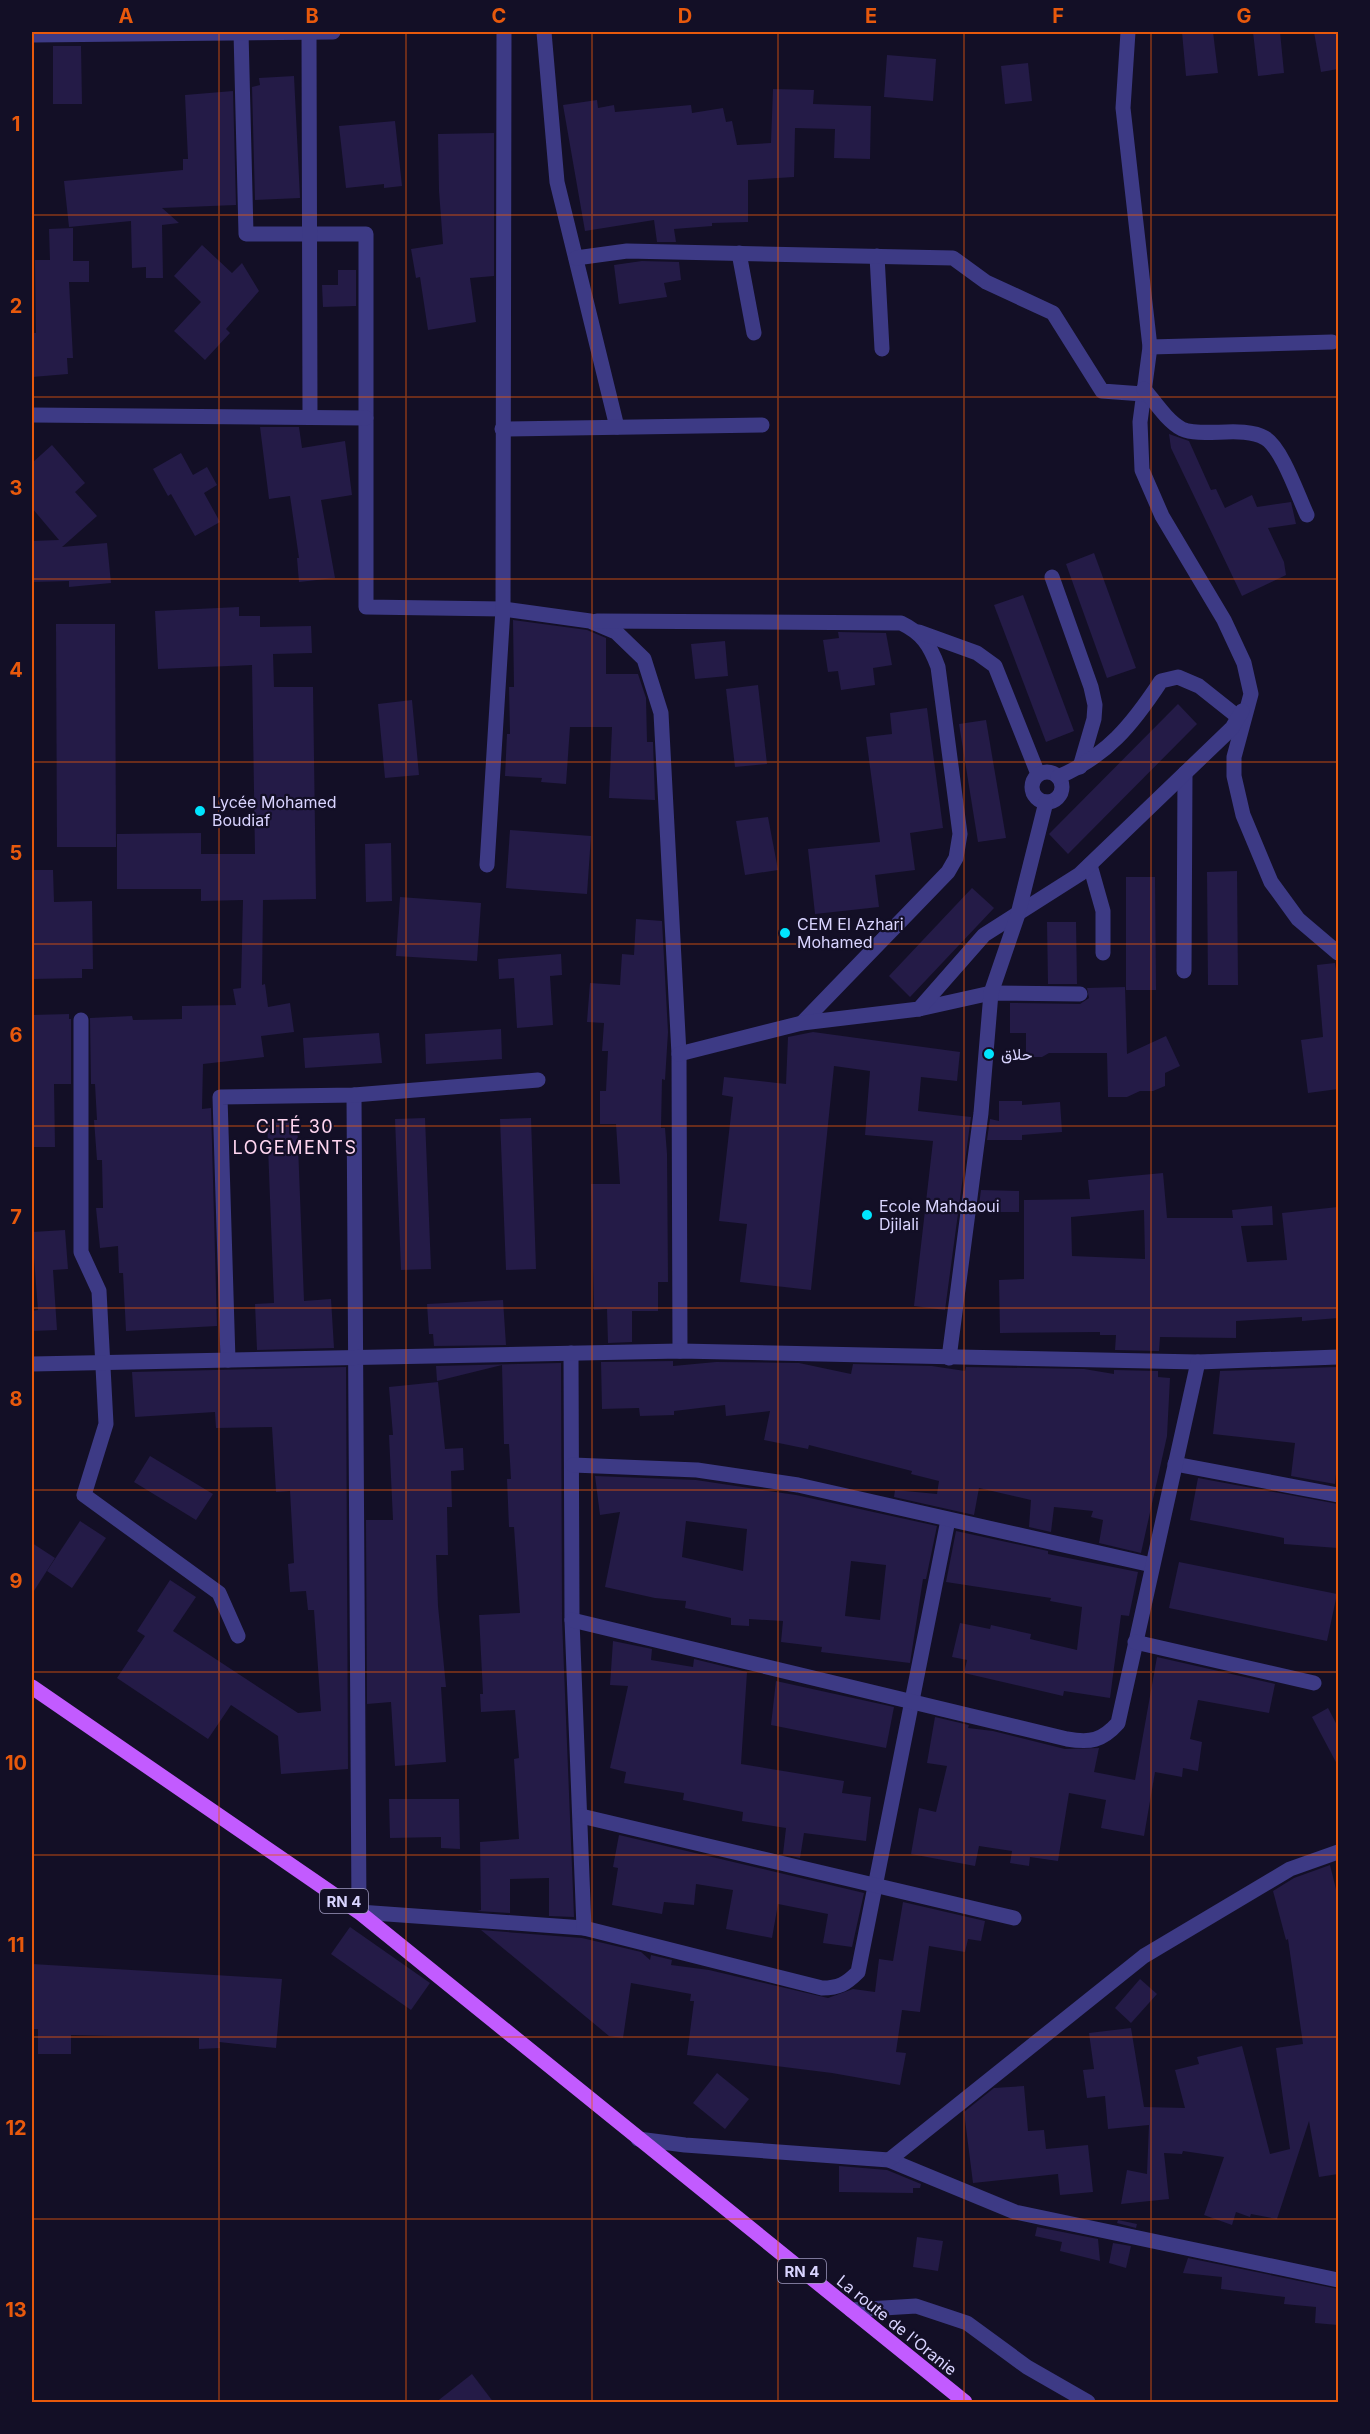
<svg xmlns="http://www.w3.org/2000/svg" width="1370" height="2434" font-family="Inter,Vazirmatn,sans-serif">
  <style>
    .building { fill: #241b47; fill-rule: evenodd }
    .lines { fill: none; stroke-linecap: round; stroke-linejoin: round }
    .minor { stroke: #3d3a85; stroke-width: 15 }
    .primary { stroke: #c25bff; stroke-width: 15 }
    .grid { fill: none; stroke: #e8590c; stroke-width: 1.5; stroke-opacity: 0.55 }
    .poi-dot { fill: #00e5ff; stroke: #130f26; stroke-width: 2 }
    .labels { text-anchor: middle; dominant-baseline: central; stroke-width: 4.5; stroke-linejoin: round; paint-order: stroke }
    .shield { fill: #130f26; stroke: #9e99be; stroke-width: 1.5 }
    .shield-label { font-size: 15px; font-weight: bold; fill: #d9d4ff }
    .poi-label { font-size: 16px; fill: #d9d4ff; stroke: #130f26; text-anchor: start }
    .street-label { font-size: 16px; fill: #d9d4ff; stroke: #130f26 }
    .neighbourhood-label { font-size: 18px; letter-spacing: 1.5px; fill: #ffd6f0; stroke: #130f26 }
    .neatline { fill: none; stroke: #e8590c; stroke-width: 2 }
    .grid-label { font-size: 20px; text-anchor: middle; font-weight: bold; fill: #e8590c }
  </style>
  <rect width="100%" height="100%" fill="#130f26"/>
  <g class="building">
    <path d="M1182 32H1213L1218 73 1186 76Z"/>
    <path d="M1253 32H1280L1284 73 1258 76Z"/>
    <path d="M1314 32H1338V69L1321 72Z"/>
    <path d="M53 46H81L82 104H53Z"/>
    <path d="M887 55 936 59 933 101 884 97Z"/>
    <path d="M1028 63 1032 101 1005 104 1001 66Z"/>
    <path d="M294 76 300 198 255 200 252 87 260 85 259 78Z"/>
    <path d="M773 89 814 90 813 104 871 106 870 159 834 158 835 129 795 128 794 177 748 180V222L712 223V226L674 229 676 242H657L654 220 585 231 563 105 597 100 598 108 614 105 615 112 691 105 692 113 723 108 726 122 732 121 737 145 771 143Z"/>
    <path d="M233 91 236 205 162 208 179 223 162 225 163 278H146V267L132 268 131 221 69 227 64 181 183 170V159H188L185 95Z"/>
    <path d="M395 121 402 186 384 188V184L346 188 339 126Z"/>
    <path d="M494 133V276L470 278 476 322 428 330 420 277 416 278 411 249 443 244 439 191 438 134Z"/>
    <path d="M73 228V261H89V282H69L73 358H67L68 374 32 377V333H36L35 260H50L49 229Z"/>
    <path d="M202 245 232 273 242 263 259 291 226 329 230 333 205 360 174 331 201 302 174 276Z"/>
    <path d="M642 261 679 262 681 280 664 283 667 297 619 304 614 265Z"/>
    <path d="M338 270H356V306L323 307 322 285H338Z"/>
    <path d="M260 427H299L302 448 345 441 352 495 321 500 335 578 299 582 297 558H299L290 496 269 499Z"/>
    <path d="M1169 434 1189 441 1211 490 1216 489 1225 508 1252 495 1257 507 1291 502 1296 524 1268 528 1284 562 1286 575 1242 596 1171 448Z"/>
    <path d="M52 445 85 483 75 492 97 516 62 547 107 543 111 583 69 587V581L32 582V541L59 540 32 508V463Z"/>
    <path d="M181 453 193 475 207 467 217 485 204 493 220 522 195 536 171 494 168 496 153 469Z"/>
    <path d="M1094 553 1136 668 1107 678 1066 564Z"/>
    <path d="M1023 595 1074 731 1046 742 994 605Z"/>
    <path d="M239 607V616H260V627L311 626 312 653 273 654 274 687H313L316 899 263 900 262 985 265 984 268 1007 290 1003 294 1032 261 1036 264 1057 203 1064 202 1109 211 1108 217 1326 126 1331 123 1273H119L118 1246 100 1248 96 1208H103L102 1160H97L94 1120H97L95 1084H91L90 1018 132 1016 133 1020 182 1019V1006L236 1005 233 989 241 988 243 900 201 901V889H117V834L201 833V854H255L252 665 158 669 155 611Z"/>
    <path d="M513 620 587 630 606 638V674H638L646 698 647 742H653L655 800 609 798 612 727H570L566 784 541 782 542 778 505 776 507 734H510L509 687H514Z"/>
    <path d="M56 624H115L116 847H57Z"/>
    <path d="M838 632 886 633 892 665 873 668 875 685 841 690 838 671 828 672 823 640 839 638Z"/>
    <path d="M725 641 728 676 695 679 691 644Z"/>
    <path d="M758 685 767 764 735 767 726 689Z"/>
    <path d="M412 700 419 775 385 778 378 704Z"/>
    <path d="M1178 704 1197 724 1068 854 1049 834Z"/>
    <path d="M927 708 943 828 910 833 915 870 875 875 879 907 815 914 808 849 880 842 866 737 892 734 890 713Z"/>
    <path d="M986 720 1006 838 978 842 959 724Z"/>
    <path d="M768 817 778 870 745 875 736 821Z"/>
    <path d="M510 830 591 836 587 894 506 888Z"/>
    <path d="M391 843 392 901 366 902 365 844Z"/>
    <path d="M32 870H53L54 902 92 901 93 969H82V978L32 979Z"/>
    <path d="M1237 871 1238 985H1208L1207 872Z"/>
    <path d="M1126 877H1155L1156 990H1126Z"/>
    <path d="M972 888 994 908 910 997 889 976Z"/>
    <path d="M400 897 481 903 477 961 396 956Z"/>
    <path d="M636 919 662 921 668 1032 665 1080 662 1079 661 1128H665L667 1154 668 1282H658V1311H632V1342L608 1343 607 1309 594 1310 591 1184H620L616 1124H600V1091H606L608 1051H602L604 1023 587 1022 590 983 620 985 622 954 634 955Z"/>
    <path d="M1047 922H1076L1077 984H1048Z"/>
    <path d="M561 954 562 975 550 976 553 1025 517 1028 514 978 499 979 498 959Z"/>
    <path d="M1335 963 1336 969H1338V1089L1308 1093 1301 1040 1323 1037 1317 965Z"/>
    <path d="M1125 987 1127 1054 1166 1036 1180 1066 1165 1073V1086L1153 1091H1140L1127 1097H1108L1107 1053H1049L1042 1057H1026V1033H1010V1003L1080 1004 1089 998 1087 988Z"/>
    <path d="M69 1014V1019H71V1084H54L55 1147H32V1015Z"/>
    <path d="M501 1029 502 1059 426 1064 425 1034Z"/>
    <path d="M813 1032 960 1052 957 1081 921 1077 918 1111 971 1117 945 1310 914 1306 933 1141 865 1135 870 1071 834 1066 811 1290 740 1282 747 1224 719 1221 733 1097 722 1095 724 1077 786 1084 788 1037Z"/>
    <path d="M379 1033 382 1063 305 1068 303 1038Z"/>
    <path d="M999 1101H1022V1105L1060 1102 1062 1132 1022 1135V1140H987L990 1119 999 1121Z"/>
    <path d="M425 1118 431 1269 401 1270 395 1119Z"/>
    <path d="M531 1118 536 1269 506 1270 500 1119Z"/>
    <path d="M297 1119 304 1301 331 1299 334 1348 257 1350 255 1304 274 1303 267 1120Z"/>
    <path d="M1163 1173 1167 1218H1233L1232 1210 1272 1206 1273 1225 1241 1226 1247 1262 1287 1260 1282 1213 1338 1207V1318L1302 1321V1317L1236 1321V1338L1160 1337 1159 1351 1115 1350 1116 1335H1100V1332L1000 1333 999 1280 1024 1279V1200L1090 1199 1088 1180ZM1144 1210 1145 1259 1072 1256 1071 1217Z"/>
    <path d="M981 1190 1019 1191V1212H978Z"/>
    <path d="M65 1230 68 1269 53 1270 57 1330 32 1331V1311L38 1310 32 1232Z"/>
    <path d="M503 1300 506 1345 434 1346 433 1334H429L427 1304Z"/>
    <path d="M673 1361V1366L716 1362 799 1363 851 1374 853 1364 932 1366 965 1371 966 1367 1084 1369 1114 1374V1370L1158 1371V1377L1170 1378 1167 1436 1141 1553 1099 1543 1103 1520 1091 1517 1093 1511 1054 1507 1051 1532 1029 1527 1031 1500 979 1488 974 1515 894 1497 895 1490 937 1494 939 1481 911 1474 912 1471 809 1445 808 1449 764 1440 770 1411 726 1416 725 1405 674 1411V1415L640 1416 639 1408 602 1409 601 1362Z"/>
    <path d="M561 1363 562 1620 574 1917 549 1916V1878L510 1879V1913L477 1911 481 1910 480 1842 519 1839 514 1759 519 1758 515 1710 481 1712 480 1694H483L479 1615 520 1613 514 1527H509L507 1479H511L509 1444H504L502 1365 437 1381 436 1366Z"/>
    <path d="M346 1367 348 1769 281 1774 278 1736 231 1705 208 1739 117 1678 145 1636 137 1631 170 1580 196 1597 173 1631 298 1713 321 1711 314 1610H308L306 1591 290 1592 288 1564 294 1563 290 1491 276 1492 272 1427 216 1428 215 1412 135 1417 132 1372Z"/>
    <path d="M1338 1367V1455L1335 1484 1291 1476 1295 1443 1213 1434 1220 1371Z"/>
    <path d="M438 1382 445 1449 463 1448 464 1470 451 1471 452 1507H447L448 1555H436L438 1606 446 1687H441L446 1762 395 1766 391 1702 367 1704 366 1520H393L389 1435H393L389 1387Z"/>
    <path d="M150 1456 213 1494 196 1520 134 1482Z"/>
    <path d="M595 1476 696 1480 796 1495 937 1526 926 1579H923L910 1663 821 1652 822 1647 781 1642 783 1621 749 1619V1626L731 1625V1618L685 1608 686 1601 655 1598 605 1587 620 1512 600 1515ZM686 1521 747 1529 743 1571 682 1557ZM851 1561 886 1565 880 1620 845 1616Z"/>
    <path d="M1198 1478 1338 1504V1548L1284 1544V1538L1190 1520Z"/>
    <path d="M80 1521 106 1538 72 1588 47 1571Z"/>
    <path d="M956 1531 1048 1551V1554L1138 1572 1129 1616 1121 1615 1110 1698 1064 1691 1063 1696 964 1673 967 1660 952 1657 960 1623 990 1629 991 1625 1031 1634 1030 1639 1077 1650 1082 1607 1050 1601 1051 1598 946 1582Z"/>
    <path d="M32 1543 55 1558 32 1594Z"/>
    <path d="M1179 1562 1337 1594 1327 1641 1169 1608Z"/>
    <path d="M613 1641 652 1649 651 1660 693 1667 694 1659 747 1672 741 1764 844 1781 842 1793 871 1797 866 1841 804 1833 800 1858 783 1854 786 1828 742 1821 743 1812 683 1800 684 1793 624 1783 626 1772 610 1768 628 1686 610 1685Z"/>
    <path d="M1157 1657 1275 1684 1269 1713 1198 1700 1190 1739 1202 1742 1198 1771 1183 1768 1182 1777 1155 1772 1144 1836 1101 1828 1106 1800 1069 1793 1058 1861 1030 1857 1029 1866 1010 1863 1012 1851 979 1846 975 1866 911 1854 919 1808 936 1812 947 1766 927 1763 935 1717 969 1725 968 1728 993 1731 1065 1749 1099 1748 1094 1772 1135 1780Z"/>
    <path d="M776 1681 894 1707 886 1748 771 1725Z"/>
    <path d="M1328 1708 1338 1727V1766L1312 1717Z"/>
    <path d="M389 1799H459L460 1849 441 1848V1837L390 1838Z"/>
    <path d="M619 1835 864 1893 852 1947 823 1943 828 1914 778 1904 772 1938 726 1929 733 1890 696 1884 694 1905 664 1902 662 1914 612 1905 618 1868 613 1867Z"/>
    <path d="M1330 1865 1338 1897V2174L1319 2177 1309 2121 1277 2219 1251 2214 1250 2217 1236 2212 1232 2225 1204 2215 1224 2157 1183 2151 1182 2154 1164 2153 1169 2199 1121 2204 1127 2170 1147 2174 1149 2125 1108 2129 1105 2096 1087 2098 1083 2070 1094 2069 1089 2033 1131 2028 1144 2107 1185 2108 1175 2070 1199 2064 1197 2057 1242 2046 1270 2154 1290 2149 1276 2048 1303 2044 1288 1939 1286 1940 1273 1891 1294 1878Z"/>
    <path d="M903 1902 985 1921 981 1941 968 1939 965 1952 929 1946 920 2012 902 2010 896 2052 906 2053 900 2085 832 2073 687 2055 694 2001H690L691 1994 631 1983 623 2038 609 2036 481 1930 582 1938 641 1952 650 1960 651 1955 672 1960 671 1965 709 1970 828 1998 853 1989 875 1992 879 1959 893 1961Z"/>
    <path d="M350 1927 430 1983 411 2010 331 1954Z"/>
    <path d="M32 1964 282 1979 276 2048 219 2042 220 2048 199 2049V2038L71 2035V2054H38V2029H32Z"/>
    <path d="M1140 1979 1157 1994 1131 2023 1115 2008Z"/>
    <path d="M717 2073 749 2099 725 2129 693 2103Z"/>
    <path d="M1024 2086 1028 2131 1044 2130 1046 2149 1088 2145 1093 2192 1060 2195 1058 2174 973 2183 964 2112 994 2088Z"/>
    <path d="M839 2166 887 2170 921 2184 920 2188H913V2193L839 2192Z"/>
    <path d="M1118 2220 1137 2224 1136 2228 1117 2223Z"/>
    <path d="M1037 2227 1098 2239 1100 2261 1060 2251 1062 2242 1035 2236Z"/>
    <path d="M917 2237 943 2241 938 2271 913 2267Z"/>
    <path d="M1113 2243 1131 2246 1126 2268 1109 2263Z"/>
    <path d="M1188 2258 1338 2289V2325L1315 2323 1316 2307 1284 2304 1285 2297 1221 2289 1222 2277 1183 2273Z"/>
    <path d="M472 2374 494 2403H435Z"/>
  </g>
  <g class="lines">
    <g class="minor">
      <path d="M241 32 246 234H366V607L503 609 590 621 616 632 644 659 661 713 679 1054 680 1351"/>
      <path d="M309 32 310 417"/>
      <path d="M544 32 557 182 617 427"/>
      <path d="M1128 32 1123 108 1150 347 1140 422 1142 470 1162 516 1224 620 1244 663 1251 694 1234 757V776L1243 815 1271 882 1298 919 1338 953"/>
      <path d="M32 35 333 32"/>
      <path d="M739 253 754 333"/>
      <path d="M877 256 882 349"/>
      <path d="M576 258 627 251 953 258 986 282 1053 313 1102 391 1143 394"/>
      <path d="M1150 347 1332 342"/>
      <path d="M1144 389C1155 402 1167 421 1182 429 1202 438 1244 425 1265 438 1282 448 1298 496 1307 515"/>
      <path d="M32 415 366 418"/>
      <path d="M502 429 762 425"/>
      <path d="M1052 577 1091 687 1095 705 1094 719 1080 767"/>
      <path d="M597 621 901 623C922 633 930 645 938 667L960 834 956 858 948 872 802 1023"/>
      <path d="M919 632 977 653 995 666 1038 774"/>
      <circle cx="1047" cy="787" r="15"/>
      <path d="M1058 777C1107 756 1132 725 1161 681L1178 677 1199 686 1238 717"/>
      <path d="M487 865 503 609 504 32"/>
      <path d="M1090 865 1103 911V953"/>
      <path d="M1184 971 1185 773"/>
      <path d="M919 1009 991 993 1080 994"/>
      <path d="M81 1020V1252L99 1291 106 1424 84 1495 219 1593 238 1636"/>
      <path d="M679 1054 802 1023 919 1009 984 935 1080 874 1232 728 1242 711"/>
      <path d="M354 1095 359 1912 584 1928 822 1988C839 1988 846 1984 858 1972L948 1520"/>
      <path d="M571 1353 572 1620 584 1928"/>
      <path d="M949 1358 981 1113 991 993 1018 914 1046 802"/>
      <path d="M228 1360 220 1097 354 1095 538 1080"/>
      <path d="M32 1364 680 1351 1198 1362 1338 1357"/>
      <path d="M1175 1464 1338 1495"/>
      <path d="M573 1465 697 1470 798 1485 1152 1565"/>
      <path d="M572 1620 1067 1739C1090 1743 1102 1741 1118 1723L1198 1362"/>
      <path d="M1135 1642 1314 1683"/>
      <path d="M581 1816 1014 1918"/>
      <path d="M638 2139 685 2145 889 2160 1015 2212 1338 2280"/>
      <path d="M889 2160 1144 1956 1290 1869 1338 1852"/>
      <path d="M851 2310 916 2306 967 2323 1027 2367 1088 2402"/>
    </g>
    <path class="primary" d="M32 1687 359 1912 965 2402"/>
  </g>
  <path class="grid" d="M219 32V2402M406 32V2402M592 32V2402M778 32V2402M964 32V2402M1151 32V2402M32 215H1338M32 397H1338M32 579H1338M32 762H1338M32 944H1338M32 1126H1338M32 1308H1338M32 1490H1338M32 1672H1338M32 1855H1338M32 2037H1338M32 2219H1338"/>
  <g class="poi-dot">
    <circle cx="200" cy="811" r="6"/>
    <circle cx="785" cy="933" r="6"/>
    <circle cx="989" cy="1054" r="6"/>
    <circle cx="867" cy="1215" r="6"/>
  </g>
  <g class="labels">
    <g class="shield">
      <rect x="320" y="1889" width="48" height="24" rx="4.5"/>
      <rect x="778" y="2259" width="48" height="24" rx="4.5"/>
    </g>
    <g class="shield-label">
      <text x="344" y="1901">RN 4</text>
      <text x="802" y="2271">RN 4</text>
    </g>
    <g class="poi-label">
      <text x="212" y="802">Lycée Mohamed<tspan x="212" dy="18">Boudiaf</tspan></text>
      <text x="797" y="924">CEM El Azhari<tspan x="797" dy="18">Mohamed</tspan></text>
      <text x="1001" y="1054">حلاق</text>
      <text x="879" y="1206">Ecole Mahdaoui<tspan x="879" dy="18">Djilali</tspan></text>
    </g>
    <g class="street-label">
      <text transform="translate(897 2325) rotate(39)">La route de l'Oranie</text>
    </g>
    <g class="neighbourhood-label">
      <text x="295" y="1126">CITÉ 30<tspan x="295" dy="21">LOGEMENTS</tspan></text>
    </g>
  </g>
  <rect width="1370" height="2434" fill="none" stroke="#130f26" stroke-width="66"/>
  <rect x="33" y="33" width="1304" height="2368" class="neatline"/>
  <g class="grid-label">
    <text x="126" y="23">A</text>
    <text x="312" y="23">B</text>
    <text x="499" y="23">C</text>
    <text x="685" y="23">D</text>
    <text x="871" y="23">E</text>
    <text x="1058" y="23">F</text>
    <text x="1244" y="23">G</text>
    <text x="16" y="131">1</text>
    <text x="16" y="313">2</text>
    <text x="16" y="495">3</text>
    <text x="16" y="677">4</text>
    <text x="16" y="860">5</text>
    <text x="16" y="1042">6</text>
    <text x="16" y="1224">7</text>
    <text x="16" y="1406">8</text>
    <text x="16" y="1588">9</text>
    <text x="16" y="1770">10</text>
    <text x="16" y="1952">11</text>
    <text x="16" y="2135">12</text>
    <text x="16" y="2317">13</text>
  </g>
</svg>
